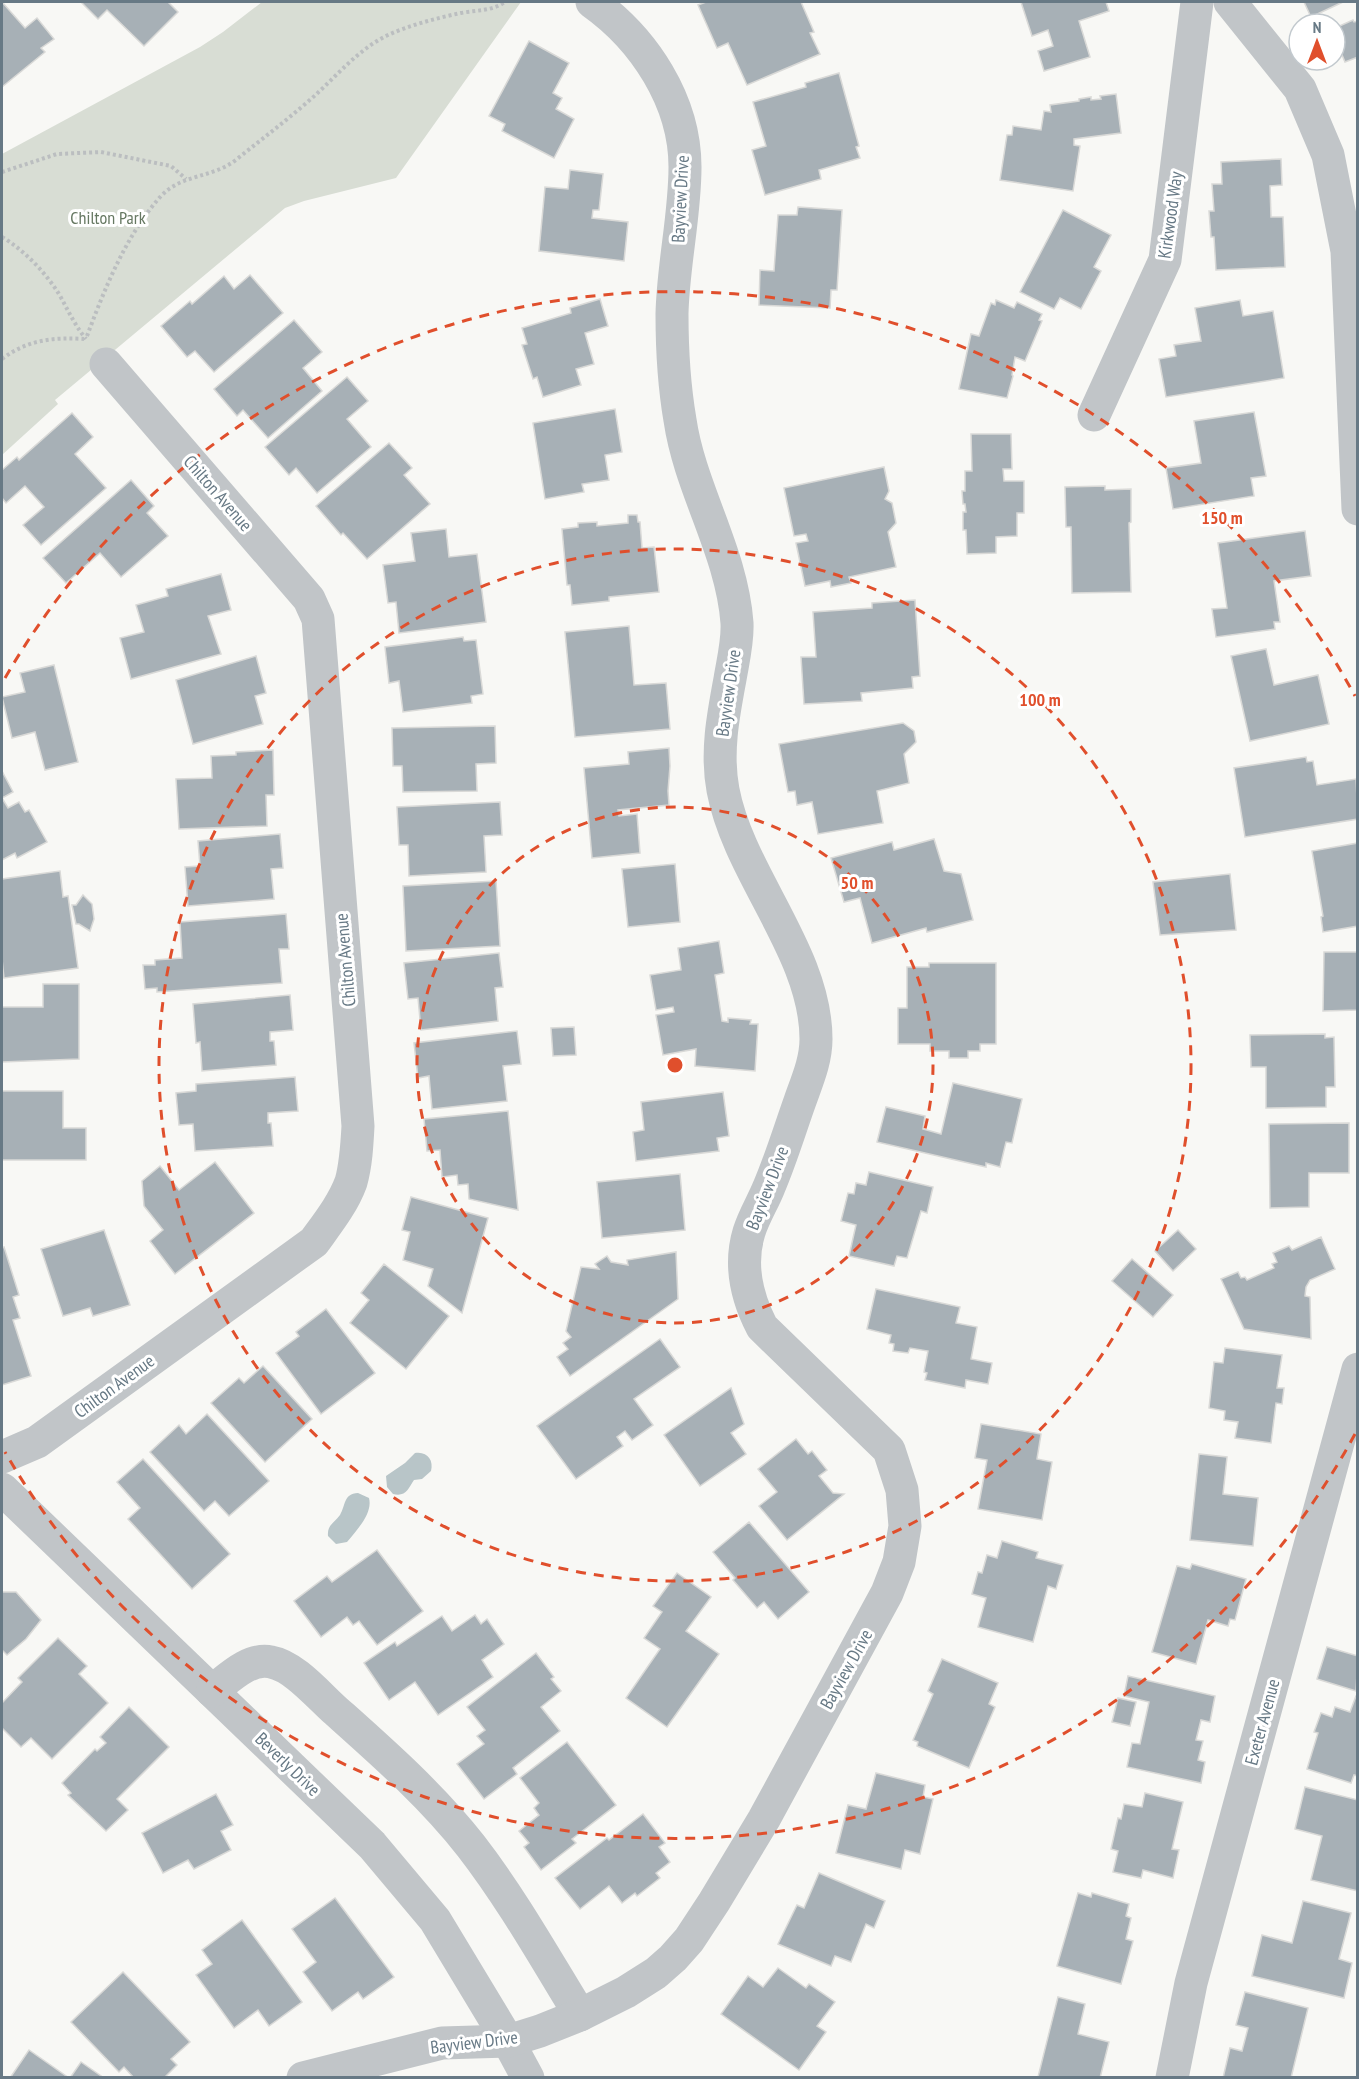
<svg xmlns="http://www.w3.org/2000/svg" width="1359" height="2079" font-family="'PT Sans Narrow',sans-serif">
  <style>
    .green { fill: #d8ddd4 }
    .water { fill: #b8c5c8 }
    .building { fill: #a7b0b6; stroke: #d9d9d7; stroke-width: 1.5 }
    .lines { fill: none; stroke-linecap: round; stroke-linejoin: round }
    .path { stroke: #bbbec0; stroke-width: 4; stroke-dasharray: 3 3; stroke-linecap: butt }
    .minor { stroke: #c1c5c8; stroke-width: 33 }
    .ring { fill: none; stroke: #e04f2c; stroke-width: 3; stroke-dasharray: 10 8 }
    .labels { text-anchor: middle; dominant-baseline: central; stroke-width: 6; stroke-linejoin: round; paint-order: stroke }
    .street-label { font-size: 18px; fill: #677985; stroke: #fff }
    .park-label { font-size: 18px; fill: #667862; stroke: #fff }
    .centre { fill: #e04f2c; stroke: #fff; stroke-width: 3 }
    .ring-label { font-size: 18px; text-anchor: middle; font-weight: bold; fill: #e04f2c; stroke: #fff; stroke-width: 6; stroke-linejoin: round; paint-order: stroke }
  </style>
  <rect width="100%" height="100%" fill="#f8f8f5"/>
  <path class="green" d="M262 2H521L396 178 304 201 285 208 55 400 58 404 2 455V154L200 47 223 32Z"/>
  <g class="water">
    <path d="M415 1453C427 1451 434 1460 431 1471L422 1479 414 1480C408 1489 406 1497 393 1494L387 1487 386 1476 405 1463Z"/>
    <path d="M358 1493 369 1498C373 1513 357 1530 347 1542L336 1544 328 1536C327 1525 334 1523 340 1515 346 1505 343 1494 358 1493Z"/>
  </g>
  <g class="building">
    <path d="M2 2 25 28 37 18 54 39 41 48 45 52 2 87Z"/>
    <path d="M81 2H168L178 12 144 46 107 10 98 19Z"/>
    <path d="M706 2H801L814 32 810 33 820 54 747 85 728 43 717 48 698 5Z"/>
    <path d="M1021 2H1106L1109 11 1079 21 1090 57 1044 71 1038 51 1053 46 1048 30 1032 36Z"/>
    <path d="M1304 2H1343L1311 17Z"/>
    <path d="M1353 20 1354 22 1358 21V57L1345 62 1335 38V28Z"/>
    <path d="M529 41 569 63 553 93 562 98 556 109 574 119 554 158 502 131 505 124 489 116Z"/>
    <path d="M839 73 859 146 856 147 860 158 819 170 821 179 765 195 752 150 766 146 753 102 806 87 805 83Z"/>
    <path d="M1116 94 1121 133 1074 139V145L1080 146 1073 191 1000 180 1007 135H1012L1013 126 1041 130 1044 111 1051 112 1050 105 1079 101V99L1091 97V100L1101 99 1100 96Z"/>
    <path d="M1281 159 1282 185 1270 186 1271 217H1283L1285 267 1216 270 1214 237H1211L1209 211H1214L1212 184H1222L1221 162Z"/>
    <path d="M570 170 603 174 599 210H593L592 218 628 222 624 261 539 251 545 187 568 189Z"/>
    <path d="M798 207 842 210 837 290H831L830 308 759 305 760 270 774 271 778 215H797Z"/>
    <path d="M1063 210 1111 235 1094 267 1101 271 1081 309 1060 298 1054 309 1020 292Z"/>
    <path d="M250 275 283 313 214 372 195 351 187 357 161 326 190 301 192 304 224 276 234 289Z"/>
    <path d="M600 299 608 326 585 333 594 364 576 369 581 385 543 397 537 377 533 379 522 345 527 344 522 328 571 313 570 308Z"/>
    <path d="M996 300 1014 308 1017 302 1042 314 1039 320 1042 321 1025 361 1015 357 1012 375 1013 376 1007 398 959 389 971 334 979 336 991 303 995 305Z"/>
    <path d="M1240 300 1243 316 1273 311 1284 378 1166 397 1159 359 1176 356 1174 345 1201 341 1195 308Z"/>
    <path d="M294 320 322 352 303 368 322 391 268 438 243 410 237 416 214 389Z"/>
    <path d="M347 377 368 401 347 419 371 447 317 493 296 468 289 475 265 447Z"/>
    <path d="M615 409 622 452 605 455 609 480 582 484 584 492 545 499 533 423Z"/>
    <path d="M1254 412 1266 476 1251 478 1254 496 1173 509 1166 468 1201 463 1194 421Z"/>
    <path d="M72 413 93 437 75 454 106 488 41 545 23 525 44 507 25 486 6 503 2 498V470L17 457 19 460Z"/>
    <path d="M971 434H1011L1012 469H1003L1004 481H1024V513H1017V536L996 537V553L967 554 966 530H963V512H966L965 504H963L962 491H965V471H972Z"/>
    <path d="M389 443 412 468 404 475 430 504 367 559 343 533 341 535 316 506Z"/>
    <path d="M884 467 889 491 885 499 892 503 896 523 888 532 896 567 849 577 851 583 831 587 830 581 805 586 796 543 808 541 806 534 794 536 784 488Z"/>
    <path d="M131 480 154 506 147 513 168 536 121 577 100 553 66 583 43 558Z"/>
    <path d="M1105 486V490L1131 489V522L1129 523 1131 592 1072 593 1071 527H1066L1065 487Z"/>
    <path d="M628 515H637L638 522H640L642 548 654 547 659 592 609 597V601L572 605 570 585H567L562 529 578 527V523L597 522V526L628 523Z"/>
    <path d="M446 529 449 557 477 554 486 622 399 633 396 602 388 603 383 565 415 561 411 533Z"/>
    <path d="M1305 531 1311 576 1274 581 1280 622H1274L1275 629 1216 637 1212 609 1227 608 1218 543Z"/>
    <path d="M221 574 231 610 208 616 221 654 131 679 120 638 144 632 136 605 168 596 166 589Z"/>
    <path d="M915 600 920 676 912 677 913 688 861 693 862 701 804 704 801 657H816L813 612 872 608V603Z"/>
    <path d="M629 626 634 685 666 683 670 729 575 737 565 632Z"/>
    <path d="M463 637 464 641 476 640 483 694 471 696 472 703 403 712 399 681 389 683 385 647Z"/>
    <path d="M1266 649 1274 685 1318 675 1329 724 1250 741 1231 656Z"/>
    <path d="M256 656 266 693 255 696 263 724 193 744 176 680Z"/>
    <path d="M54 665 78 762 45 770 35 732 12 738 2 697 25 692 20 673Z"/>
    <path d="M903 723 914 731 916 742 904 754 909 783 877 791 883 823 818 834 812 802 797 805 795 791 788 792 779 744Z"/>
    <path d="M495 726 496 763 476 764 477 791 403 792 402 766H393L392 728Z"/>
    <path d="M669 748 670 766 668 791 669 805 618 810 619 816 637 814 640 853 592 858 584 768 629 764 628 752Z"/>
    <path d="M273 750 274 795H266L267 826 179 829 176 779 212 778 211 756 236 755V752Z"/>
    <path d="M1306 757 1307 762 1313 761 1317 785 1356 779 1358 819 1245 837 1234 768Z"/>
    <path d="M2 771 13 792 2 798 8 808 19 802 25 812 29 810 47 842 17 858 15 853 2 860Z"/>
    <path d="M500 802 502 835 484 836 486 872 409 876 408 845H399L397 807Z"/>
    <path d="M280 834 283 868 271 869 274 899 188 906 185 867 200 866 198 841Z"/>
    <path d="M934 839 944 871 961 874 973 920 927 932 926 928 872 943 860 898 844 902 831 858 892 842 894 850Z"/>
    <path d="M1358 843V926L1323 932 1321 917 1323 916 1312 851Z"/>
    <path d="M675 864 680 922 628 927 622 869Z"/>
    <path d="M60 871 63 897 68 896 78 968 4 978 2 959V879Z"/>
    <path d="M1230 874 1236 930 1160 935 1153 882Z"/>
    <path d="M496 881 500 946 406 951 403 886Z"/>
    <path d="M83 895 92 904 94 919 90 931 79 924H76L72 905H76Z"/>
    <path d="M286 914 289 949H279L282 983 157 992V988L145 989 143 965H155V960L182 958 180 922Z"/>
    <path d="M719 941 724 973 715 975 722 1021 728 1022V1018L751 1020 750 1024H758L755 1071 695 1066 696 1049 663 1055 656 1015 674 1012 673 1007 656 1010 650 975 681 970 678 948Z"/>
    <path d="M1324 952H1358V1010L1323 1011Z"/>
    <path d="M499 953 503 987 495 988 498 1021 421 1030 418 998 408 999 404 963Z"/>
    <path d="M929 963H996V1044H980V1051H968V1058H949V1051H930V1044H898V1008H907V967H929Z"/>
    <path d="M43 984H79V1059L2 1062V1007H43Z"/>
    <path d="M290 995 293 1030 270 1032V1041H274L276 1065 202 1071 200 1042 196 1043 193 1004Z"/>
    <path d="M574 1027 576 1055 553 1056 551 1028Z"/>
    <path d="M517 1031 521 1064 503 1066 507 1101 432 1109 429 1076 418 1078 414 1043Z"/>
    <path d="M1325 1034V1038L1334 1037 1335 1087H1326V1107L1266 1108V1067H1251L1250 1035Z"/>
    <path d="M295 1077 298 1111 268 1113V1123H271L273 1146 195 1151 193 1124 179 1125 176 1093 196 1091V1084Z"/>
    <path d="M953 1083 1022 1099 1012 1143 1006 1142 1000 1167 986 1163V1167L877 1142 886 1107 925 1116 923 1129 941 1134Z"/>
    <path d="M2 1091H63V1128H86V1160H2Z"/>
    <path d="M723 1092 729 1136 717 1138 719 1151 636 1161 633 1132 644 1130 641 1102Z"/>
    <path d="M508 1111 518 1210 469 1199 468 1184 458 1185 457 1175 442 1177 440 1150 427 1151 424 1119Z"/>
    <path d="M1349 1123V1173H1309V1207L1270 1208 1269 1124Z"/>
    <path d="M215 1162 254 1213 175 1274 150 1241 163 1230 144 1206 142 1181 160 1166 179 1190Z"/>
    <path d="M869 1172 933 1187 927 1213 921 1211 907 1258 897 1256 894 1266 849 1256 856 1225 841 1221 848 1193 854 1194 856 1183 866 1185Z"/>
    <path d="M680 1174 685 1230 602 1238 597 1182Z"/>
    <path d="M411 1197 488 1218 462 1313 428 1286 433 1269 403 1260 410 1232 402 1230Z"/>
    <path d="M104 1230 130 1305 93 1316 90 1308 63 1316 41 1249Z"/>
    <path d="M1178 1230 1196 1249 1173 1271 1155 1251Z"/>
    <path d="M1321 1237 1335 1269 1310 1280 1306 1287 1305 1296 1310 1297 1311 1339 1244 1329 1221 1279 1238 1272 1241 1278 1245 1277 1247 1280 1274 1268 1272 1264 1277 1262 1273 1253 1289 1246 1292 1250Z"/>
    <path d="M4 1247 19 1295 13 1297 20 1318 13 1320 31 1376 2 1385V1248Z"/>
    <path d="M676 1252 678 1299 570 1376 557 1357 568 1349 563 1343 571 1337 566 1331 581 1267 599 1269 595 1264 607 1256 611 1262 628 1265 627 1260Z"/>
    <path d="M1132 1259 1173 1295 1153 1317 1112 1281Z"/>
    <path d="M384 1264 449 1316 406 1369 350 1323 369 1300 361 1293Z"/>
    <path d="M876 1289 960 1307 956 1323 977 1327 971 1359 992 1363 988 1384 966 1380 965 1388 925 1380 927 1373 924 1372 928 1351 910 1348 908 1353 893 1351 894 1344 889 1343 891 1335 867 1329Z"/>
    <path d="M326 1309 375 1373 321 1414 276 1353 299 1336 296 1332Z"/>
    <path d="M660 1339 680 1367 634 1399 653 1425 632 1440 625 1431 617 1437 623 1446 576 1479 537 1426Z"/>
    <path d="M1225 1348 1282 1355 1277 1388H1284L1282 1404 1276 1403 1271 1443 1235 1438 1238 1422 1224 1420 1225 1411 1209 1408 1214 1362 1223 1363Z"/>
    <path d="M263 1366 312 1419 265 1462 211 1403 239 1378 244 1383Z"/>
    <path d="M731 1388 744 1424 731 1433 746 1454 700 1486 664 1435Z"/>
    <path d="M207 1414 269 1481 229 1516 215 1501 204 1511 150 1452 179 1425 186 1434Z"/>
    <path d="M981 1424 1041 1434 1037 1459 1052 1462 1042 1520 978 1509 987 1460 975 1458Z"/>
    <path d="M796 1439 808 1454 812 1451 827 1470 819 1476 833 1493 844 1494 787 1540 759 1506 777 1492 758 1469Z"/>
    <path d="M1199 1454 1227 1457 1223 1494 1258 1498 1253 1546 1190 1540Z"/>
    <path d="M143 1459 230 1554 192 1589 128 1519 140 1508 117 1482Z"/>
    <path d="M749 1522 809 1592 778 1619 764 1602 757 1608 733 1580 735 1578 713 1552Z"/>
    <path d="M1002 1541 1038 1552 1036 1558 1063 1565 1056 1589 1048 1586 1033 1642 978 1627 986 1598 972 1594 978 1572 982 1573 987 1555 997 1558Z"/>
    <path d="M377 1550 423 1611 377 1645 359 1621 353 1625 347 1617 321 1637 294 1601 327 1576 332 1582Z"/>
    <path d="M1192 1564 1246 1579 1235 1620 1230 1619 1228 1626 1208 1620 1196 1664 1152 1652 1177 1566 1190 1569Z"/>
    <path d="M677 1573 711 1597 686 1631 719 1654 667 1727 626 1698 660 1649 644 1638 662 1612 653 1606Z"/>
    <path d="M2 1592H16L41 1620 26 1639 7 1655 2 1650Z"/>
    <path d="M475 1615 481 1624 487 1619 504 1644 482 1660 493 1677 438 1715 415 1682 389 1700 364 1663 395 1642 397 1646 442 1616 452 1631Z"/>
    <path d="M58 1638 87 1666 79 1674 108 1703 52 1759 31 1738 21 1747 2 1728V1703L22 1682 18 1678Z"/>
    <path d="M1327 1647 1358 1656 1356 1691 1317 1679Z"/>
    <path d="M536 1653 554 1677 551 1679 561 1691 541 1707 560 1731 513 1768 517 1774 484 1799 457 1764 484 1744 477 1736 485 1730 467 1707Z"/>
    <path d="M942 1659 998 1683 989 1704 995 1707 969 1768 917 1746 918 1742 913 1740 933 1694 928 1691Z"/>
    <path d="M1128 1676 1215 1696 1210 1722 1201 1720 1196 1740 1203 1741 1198 1760 1205 1762 1201 1783 1127 1767 1132 1743 1140 1744 1149 1702 1124 1696Z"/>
    <path d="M1356 1696H1358V1776L1354 1775 1351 1783 1307 1769 1318 1733 1314 1732 1321 1713 1332 1717 1335 1707 1350 1712Z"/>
    <path d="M1118 1698 1136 1702 1130 1726 1112 1722Z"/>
    <path d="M129 1707 169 1747 117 1799 128 1810 106 1831 68 1795 71 1793 62 1783 95 1749 97 1751 106 1743 100 1737Z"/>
    <path d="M567 1742 616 1805 572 1839 576 1843 541 1870 524 1847 529 1843 519 1831 539 1815 534 1808 539 1803 520 1778Z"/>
    <path d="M876 1773 925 1785 923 1797 933 1799 920 1854 905 1850 901 1869 836 1853 848 1805 866 1809Z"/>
    <path d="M1305 1787 1358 1800V1891L1311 1880 1322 1836 1295 1829Z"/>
    <path d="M1145 1793 1183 1802 1172 1849 1179 1850 1173 1878 1143 1870 1141 1878 1113 1872 1118 1851 1111 1849 1118 1818 1121 1819 1124 1804 1142 1807Z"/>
    <path d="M216 1794 233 1825 221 1831 231 1850 194 1869 188 1860 163 1873 142 1833Z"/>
    <path d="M643 1814 665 1843 659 1847 670 1862 656 1873 660 1878 637 1896 635 1893 622 1903 609 1886 580 1909 555 1878 607 1838 609 1840Z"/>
    <path d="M819 1873 885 1901 874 1928 866 1924 851 1962 835 1956 831 1966 778 1944 797 1905 804 1908Z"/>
    <path d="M1078 1893 1091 1897 1092 1893 1129 1904 1126 1916 1131 1918 1126 1939 1133 1941 1121 1984 1057 1966Z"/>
    <path d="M335 1898 394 1977 363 1999 358 1992 332 2011 303 1972 316 1962 292 1929Z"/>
    <path d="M1303 1901 1351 1913 1339 1959 1352 1963 1344 1998 1252 1976 1262 1935 1292 1943Z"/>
    <path d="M242 1920 302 2002 269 2026 258 2010 234 2028 196 1975 212 1964 202 1950Z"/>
    <path d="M778 1968 806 1988 809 1984 835 2002 817 2026 826 2032 799 2070 721 2014 748 1976 763 1987Z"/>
    <path d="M123 1972 190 2042 171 2059 177 2065 164 2078H134L124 2067 119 2072 71 2022Z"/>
    <path d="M1245 1992 1308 2008 1291 2078H1223L1230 2048 1242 2051 1248 2028 1236 2025Z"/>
    <path d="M1058 1997 1085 2004 1078 2034 1109 2042 1100 2078 1038 2077Z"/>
    <path d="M29 2050 69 2078H10Z"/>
    <path d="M81 2062 104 2078H70Z"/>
  </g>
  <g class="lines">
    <g class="path">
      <path d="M2 172 57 154 101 152 171 166 186 179"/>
      <path d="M2 237C24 250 45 272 59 294 68 310 74 324 86 339"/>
      <path d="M87 336C105 288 126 235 161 196 183 173 212 179 237 159 262 139 287 120 311 99 336 77 357 50 388 35 410 25 437 18 461 13 477 10 492 11 505 2"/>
      <path d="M2 359C27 340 53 337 84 339"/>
    </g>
    <g class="minor">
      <path d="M1230 2 1300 89 1328 155 1347 251 1358 509"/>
      <path d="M1094 415 1165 260 1197 2"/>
      <path d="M2 1457 37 1442 314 1242C327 1224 343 1204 351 1182 356 1164 357 1145 358 1126L318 619 309 599 106 364"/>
      <path d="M2 1489 372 1845 435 1920 508 2041 528 2078"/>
      <path d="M212 1691C228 1679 249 1657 271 1662 294 1666 318 1695 336 1711 383 1753 432 1796 471 1846 512 1899 545 1958 580 2015"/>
      <path d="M303 2078 442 2043 508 2041 540 2031 580 2015 626 1992 656 1973 673 1958 689 1940 714 1902 764 1819 887 1593 899 1562 905 1526 902 1490 889 1450 762 1327C746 1296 739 1265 749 1232 754 1216 763 1202 769 1187 781 1159 790 1129 800 1101 807 1081 816 1061 816 1039 816 952 739 875 723 790 716 753 723 716 730 679 733 661 738 641 737 623 732 552 690 489 680 420 674 385 672 349 672 314 673 265 685 216 685 167 685 101 644 39 592 2"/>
      <path d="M1172 2078 1191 1983 1358 1369"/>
    </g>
  </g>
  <g class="ring">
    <circle cx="675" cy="1065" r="258"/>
    <circle cx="675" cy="1065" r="516"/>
    <path d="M1355 1434A774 774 0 0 1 5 1452M5 678A774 774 0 0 1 1355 696"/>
  </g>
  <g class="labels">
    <g class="street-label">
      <text transform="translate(680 199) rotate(-87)">Bayview Drive</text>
      <text transform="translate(1170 215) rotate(-82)">Kirkwood Way</text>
      <text transform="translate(218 493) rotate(49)">Chilton Avenue</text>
      <text transform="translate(728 693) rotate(-82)">Bayview Drive</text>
      <text transform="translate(345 960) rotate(-95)">Chilton Avenue</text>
      <text transform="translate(767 1188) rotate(-69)">Bayview Drive</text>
      <text transform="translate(114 1386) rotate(-36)">Chilton Avenue</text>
      <text transform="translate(846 1669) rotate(-61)">Bayview Drive</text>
      <text transform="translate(1262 1722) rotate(-75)">Exeter Avenue</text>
      <text transform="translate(288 1764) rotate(44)">Beverly Drive</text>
      <text transform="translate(474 2042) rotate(-7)">Bayview Drive</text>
    </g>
    <g class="park-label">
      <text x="108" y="217">Chilton Park</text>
    </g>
  </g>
  <circle cx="675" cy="1065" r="9" class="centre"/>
  <g class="ring-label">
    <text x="1222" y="524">150 m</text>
    <text x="1040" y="706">100 m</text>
    <text x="857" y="889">50 m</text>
  </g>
  <rect width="1359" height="2079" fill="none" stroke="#677985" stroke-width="6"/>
  <g transform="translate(1317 42)"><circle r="28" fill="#ffffff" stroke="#c2c9ce" stroke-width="1.5"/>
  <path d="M0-4.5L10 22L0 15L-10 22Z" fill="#e04f2c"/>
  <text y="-9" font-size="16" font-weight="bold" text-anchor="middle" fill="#677985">N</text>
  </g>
</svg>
